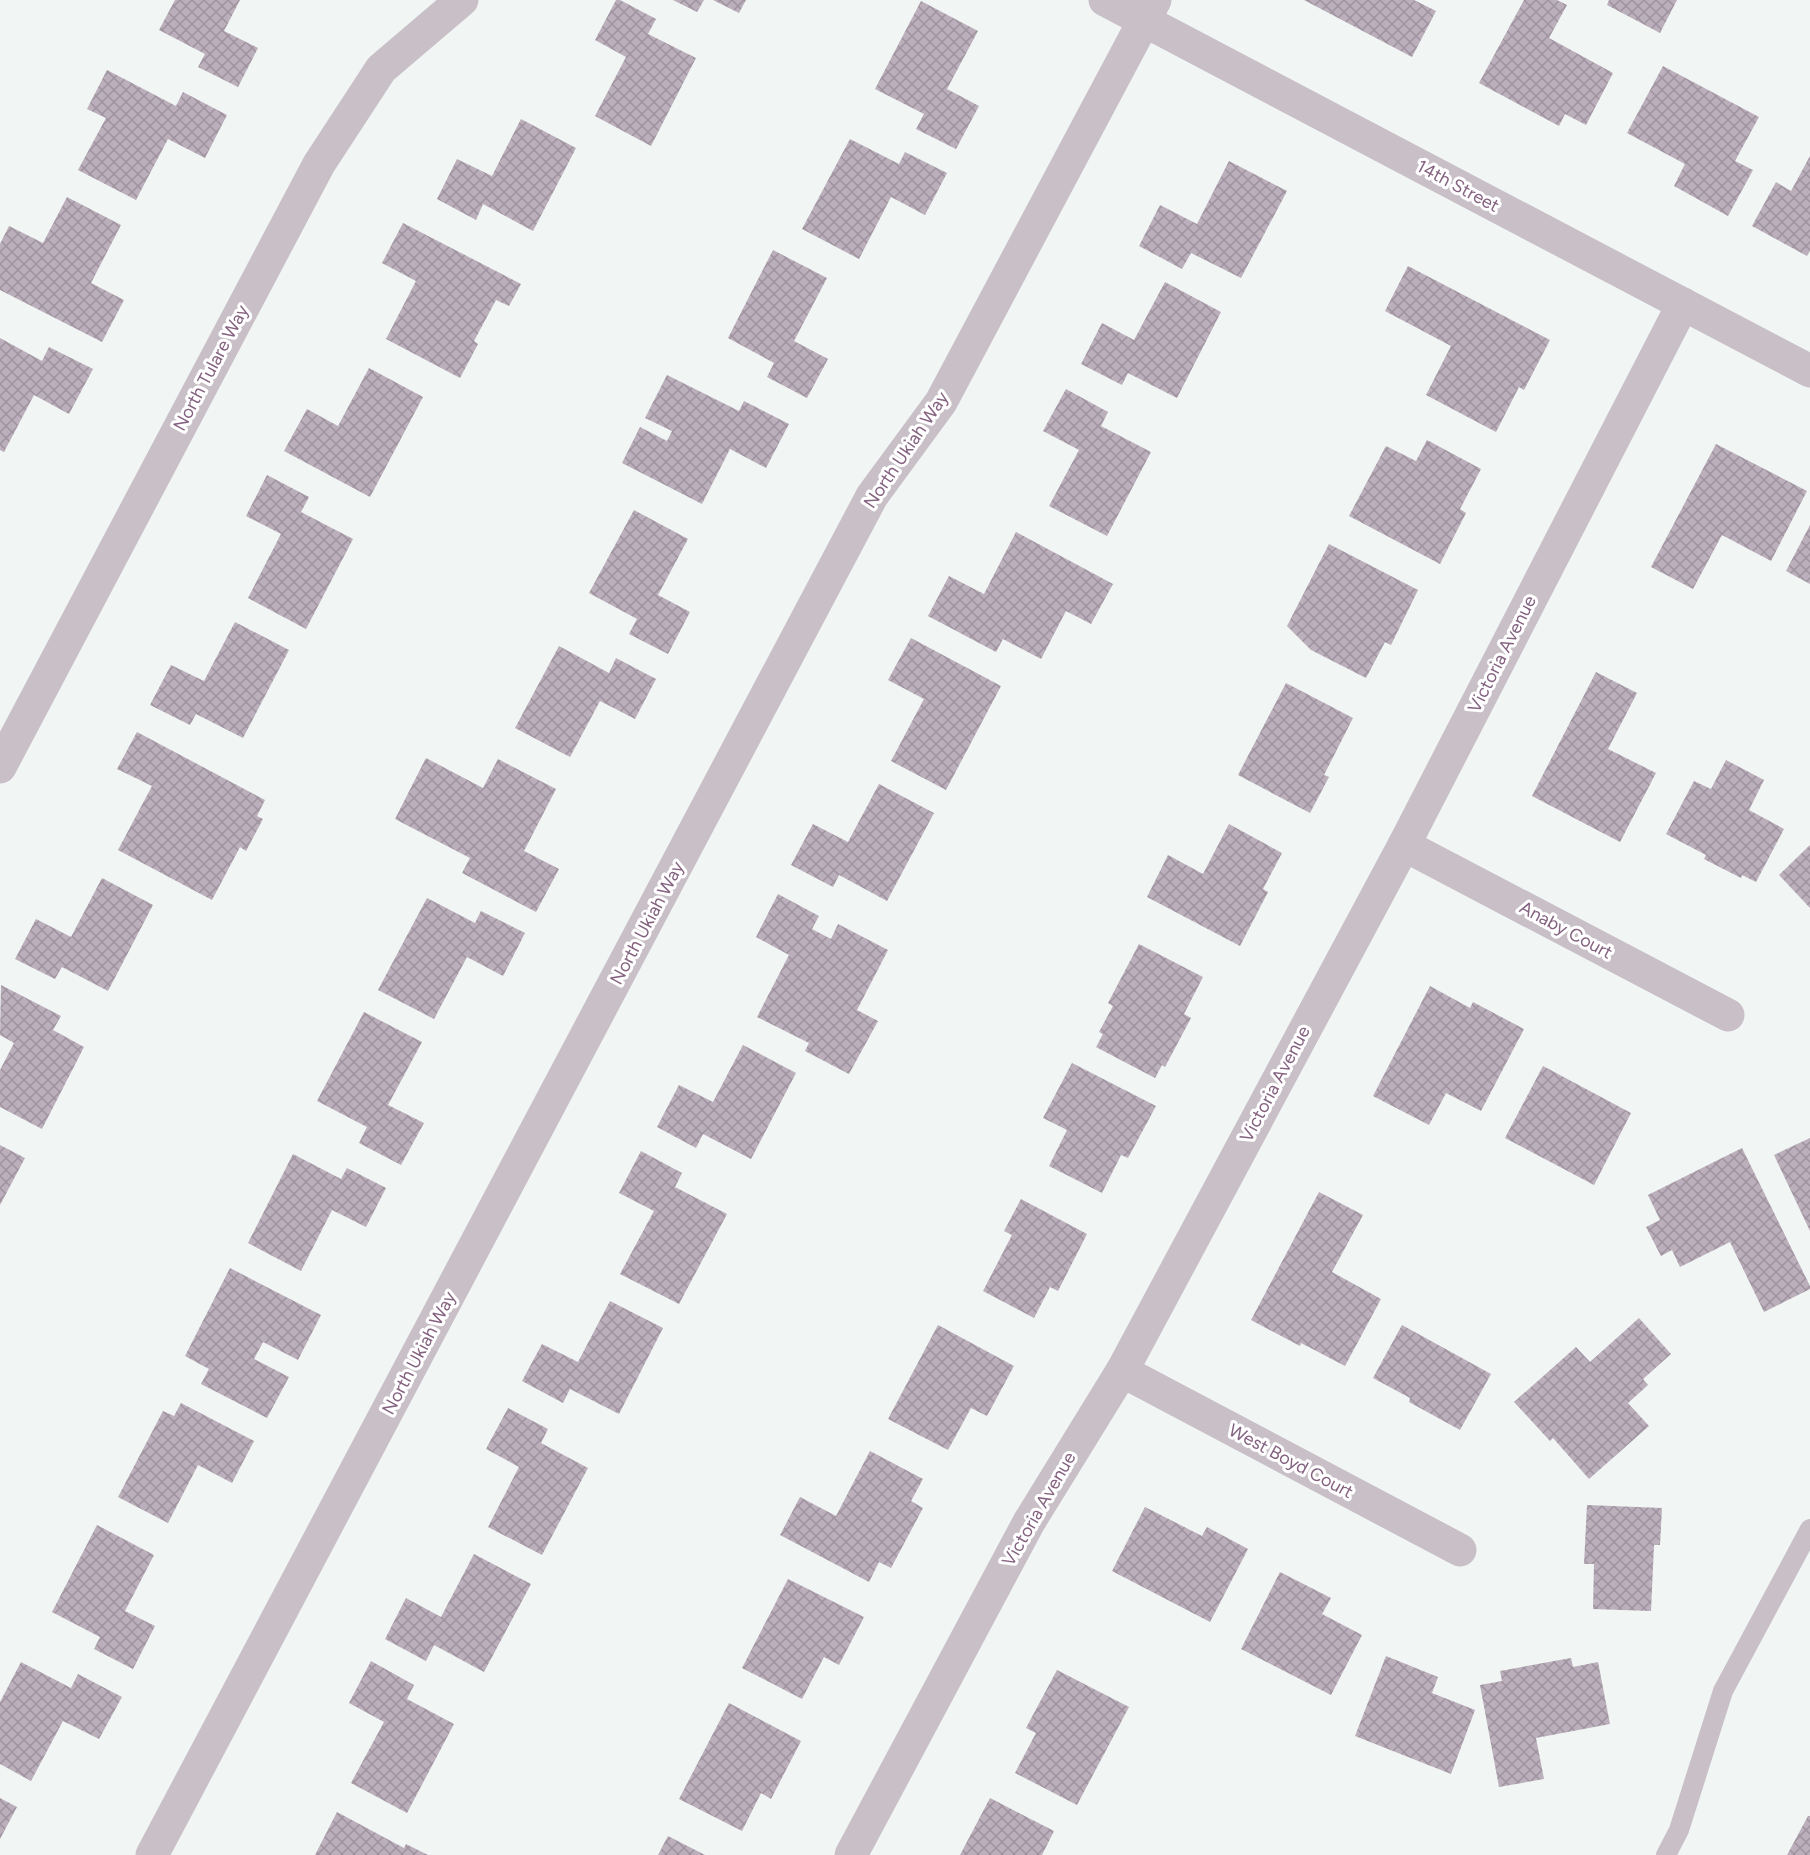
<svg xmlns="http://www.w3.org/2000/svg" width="1810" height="1855" font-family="Figtree,sans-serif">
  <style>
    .building { fill: url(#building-cross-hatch) }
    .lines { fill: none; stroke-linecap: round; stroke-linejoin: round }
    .service { stroke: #c8bfc7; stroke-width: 20 }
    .minor { stroke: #c8bfc7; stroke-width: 33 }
    .tertiary { stroke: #c8bfc7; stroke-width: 33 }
    .labels { text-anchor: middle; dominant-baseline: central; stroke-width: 6; stroke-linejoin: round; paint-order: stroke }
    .street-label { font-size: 18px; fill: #846280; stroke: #fff }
  </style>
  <defs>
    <pattern id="building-cross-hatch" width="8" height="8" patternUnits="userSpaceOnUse" patternTransform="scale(1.5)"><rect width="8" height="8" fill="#bcafbc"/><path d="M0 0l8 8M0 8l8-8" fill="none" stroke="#9e929e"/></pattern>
  </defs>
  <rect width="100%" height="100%" fill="#f1f5f4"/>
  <g class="building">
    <path d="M175 0H240L224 31 258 48 238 87 198 67 205 54 159 30Z"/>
    <path d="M616 0H620L656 19 648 34 696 58 651 146 595 116 626 57 595 40Z"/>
    <path d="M673 0H704L697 12Z"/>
    <path d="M713 0H746L739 13Z"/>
    <path d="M1304 0H1414L1436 11 1412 57Z"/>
    <path d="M1524 0H1557L1567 5 1549 38 1613 73 1586 125 1565 114 1559 126 1479 83Z"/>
    <path d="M1609 0H1677L1660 33 1607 5Z"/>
    <path d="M921 1 978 31 947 89 979 106 956 149 916 129 924 114 875 89Z"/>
    <path d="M1663 66 1759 117 1735 161 1753 170 1728 216 1674 186 1685 164 1627 133Z"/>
    <path d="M107 70 176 106 183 92 227 115 205 158 168 139 136 200 78 170 106 118 87 109Z"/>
    <path d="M521 119 576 148 533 231 483 204 476 220 437 199 457 159 492 176Z"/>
    <path d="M850 139 899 164 905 152 947 173 925 215 891 197 859 259 802 229Z"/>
    <path d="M1810 156V251L1807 256 1752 226 1776 182 1791 191Z"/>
    <path d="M1229 161 1287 191 1241 278 1191 253 1182 269 1139 246 1160 205 1197 224Z"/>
    <path d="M67 197 121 225 91 283 124 300 102 342 0 290V244L9 226 43 243Z"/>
    <path d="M403 223 521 284 509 306 496 300 474 341 478 344 460 378 386 339 416 281 382 263Z"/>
    <path d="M773 250 827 278 794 341 828 359 807 398 767 377 774 363 728 338Z"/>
    <path d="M1408 266 1550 340 1524 390 1519 387 1496 432 1426 395 1451 346 1385 311Z"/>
    <path d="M1165 282 1221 312 1177 398 1128 373 1122 385 1081 364 1102 323 1134 340Z"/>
    <path d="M0 338 42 361 49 347 93 369 69 414 34 395 4 452 0 450Z"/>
    <path d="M369 368 423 397 370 497 284 451 307 409 338 426Z"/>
    <path d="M667 375 739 411 744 401 789 424 766 468 730 449 702 504 622 463 640 427 667 441 672 431 645 418Z"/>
    <path d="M1066 389 1108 412 1101 426 1151 452 1107 536 1049 506 1079 450 1043 431Z"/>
    <path d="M1427 440 1481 469 1460 509 1466 513 1440 564 1349 516 1386 446 1416 461Z"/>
    <path d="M1716 444 1807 491 1771 561 1722 535 1693 589 1651 567Z"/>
    <path d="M267 475 309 497 301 512 353 539 306 629 248 598 281 534 246 516Z"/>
    <path d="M634 510 688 539 658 595 690 612 668 654 629 634 637 619 589 593Z"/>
    <path d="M1810 525V584L1786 571Z"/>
    <path d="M1016 532 1113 584 1091 624 1066 611 1041 659 1003 639 996 652 928 616 949 576 984 594Z"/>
    <path d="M1329 544 1418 590 1391 645 1385 642 1366 678 1311 650 1287 626Z"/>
    <path d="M235 622 289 650 243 738 196 714 190 725 150 705 171 665 204 681Z"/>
    <path d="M911 638 1001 686 946 790 891 761 924 699 888 680Z"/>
    <path d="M559 646 609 673 616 658 656 679 635 719 600 701 570 757 515 728Z"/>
    <path d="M1596 672 1637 693 1608 749 1656 773 1620 842 1532 796Z"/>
    <path d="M1286 683 1353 718 1324 775 1329 777 1310 813 1238 775Z"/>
    <path d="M137 732 265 800 257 816 263 819 246 851 240 847 212 900 118 850 152 786 117 769Z"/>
    <path d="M426 758 483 788 498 759 556 789 524 851 559 869 536 912 462 873 470 858 395 819Z"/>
    <path d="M1726 760 1764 780 1749 810 1784 829 1756 882 1742 875 1741 878 1704 859 1706 855 1666 834 1694 781 1711 789Z"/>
    <path d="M879 784 934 813 887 901 839 875 833 887 791 865 813 824 848 842Z"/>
    <path d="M1229 824 1282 853 1263 889 1268 892 1240 946 1147 897 1168 855 1203 874Z"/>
    <path d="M1810 845V908L1779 875Z"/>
    <path d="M102 878 153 905 108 991 62 967 55 979 15 959 36 919 71 937Z"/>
    <path d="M778 894 819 916 812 929 831 939 838 924 888 950 857 1010 878 1021 849 1074 805 1051 809 1043 757 1017 789 955 756 937Z"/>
    <path d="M427 898 475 923 481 911 525 933 503 976 467 957 434 1019 378 990Z"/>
    <path d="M1139 944 1203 977 1184 1014 1191 1018 1165 1067 1162 1065 1155 1078 1096 1047 1103 1034 1099 1032 1113 1006 1108 1003Z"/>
    <path d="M1 985 61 1016 53 1030 84 1047 42 1129 0 1107V1070L14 1043 0 1035Z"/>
    <path d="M1430 986 1470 1008 1473 1002 1524 1029 1481 1111 1446 1093 1429 1125 1373 1096Z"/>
    <path d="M364 1012 422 1042 388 1105 424 1123 401 1165 359 1143 367 1127 317 1101Z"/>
    <path d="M743 1045 796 1073 751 1159 703 1134 696 1148 657 1127 679 1085 713 1102Z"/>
    <path d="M1072 1063 1156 1106 1128 1158 1121 1155 1102 1193 1049 1166 1067 1130 1043 1118Z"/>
    <path d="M1543 1066 1631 1113 1594 1185 1505 1138Z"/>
    <path d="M1810 1138V1231L1774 1155Z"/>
    <path d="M0 1145 25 1158 0 1205Z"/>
    <path d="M1742 1148 1810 1286V1289L1764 1312 1730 1242 1680 1267 1672 1250 1661 1256 1646 1227 1660 1220 1648 1195Z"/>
    <path d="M641 1151 682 1173 675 1187 727 1214 679 1304 620 1274 654 1211 619 1193Z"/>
    <path d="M293 1154 341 1179 347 1168 386 1188 366 1227 332 1210 301 1271 248 1243Z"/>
    <path d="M1319 1192 1363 1215 1332 1272 1381 1299 1345 1366 1301 1343 1300 1346 1251 1320Z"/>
    <path d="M1021 1199 1087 1234 1058 1291 1050 1287 1034 1318 983 1291 1012 1235 1004 1231Z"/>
    <path d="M230 1268 321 1315 298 1360 263 1342 254 1359 289 1377 267 1418 201 1384 209 1369 185 1356Z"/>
    <path d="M610 1301 663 1328 619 1414 570 1389 563 1403 522 1381 542 1344 578 1362Z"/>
    <path d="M1639 1318 1671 1354 1643 1379 1648 1385 1628 1403 1649 1426 1589 1479 1553 1438 1550 1441 1514 1402 1576 1347 1590 1362Z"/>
    <path d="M938 1325 1014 1366 987 1416 971 1408 948 1450 888 1419Z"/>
    <path d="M1402 1325 1491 1374 1460 1430 1409 1402 1410 1398 1373 1378Z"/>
    <path d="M181 1403 254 1441 232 1483 198 1465 168 1523 118 1497 163 1411 174 1416Z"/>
    <path d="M508 1408 548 1429 541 1443 588 1468 542 1555 488 1527 519 1467 486 1449Z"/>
    <path d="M870 1451 923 1479 911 1501 923 1508 891 1568 879 1562 869 1582 780 1535 800 1497 836 1516Z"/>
    <path d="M1587 1505 1662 1508 1660 1545H1654L1651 1611 1593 1609 1594 1564H1584Z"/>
    <path d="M1145 1507 1202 1536 1207 1527 1248 1549 1210 1622 1112 1571Z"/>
    <path d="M97 1525 154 1555 125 1611 155 1626 133 1669 94 1649 100 1637 52 1612Z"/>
    <path d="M474 1554 531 1584 484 1672 434 1645 426 1661 385 1639 406 1598 441 1617Z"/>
    <path d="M1280 1572 1331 1598 1322 1614 1362 1635 1331 1695 1241 1649Z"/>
    <path d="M788 1579 864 1617 839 1665 824 1657 802 1699 742 1668Z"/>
    <path d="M1386 1656 1438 1677 1432 1693 1475 1710 1451 1774 1355 1736Z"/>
    <path d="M1571 1658 1573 1667 1598 1662 1610 1724 1536 1738 1544 1779 1499 1787 1480 1685 1502 1681 1500 1671Z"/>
    <path d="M371 1661 414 1685 407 1699 454 1724 407 1813 351 1783 384 1722 349 1703Z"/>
    <path d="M21 1662 71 1688 78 1674 122 1697 99 1739 63 1721 31 1781 0 1764V1702Z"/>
    <path d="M1057 1670 1129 1707 1077 1805 1015 1773 1036 1733 1026 1728Z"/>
    <path d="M729 1703 801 1741 771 1799 761 1793 742 1831 679 1799Z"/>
    <path d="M0 1798 17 1807 0 1839Z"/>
    <path d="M990 1798 1054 1831 1042 1855H960Z"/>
    <path d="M337 1812 404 1848 406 1844 428 1855H315Z"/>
    <path d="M1808 1816H1810V1855H1787Z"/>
    <path d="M668 1836 705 1855H658Z"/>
  </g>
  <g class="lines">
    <path class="service" d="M1666 1855 1679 1830 1723 1691 1810 1529"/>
    <g class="minor">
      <path d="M0 767 319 164 381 69 462 0"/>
      <path d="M1404 845 1728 1015"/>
      <path d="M1122 1371 1460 1550"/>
      <path d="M152 1855 872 496 941 402 1155 0"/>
      <path d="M851 1855 1029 1522 1122 1371 1404 845 1683 304"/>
    </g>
    <path class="tertiary" d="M1105 0 1810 371"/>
  </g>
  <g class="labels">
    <g class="street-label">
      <text transform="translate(1458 186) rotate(28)">14th Street</text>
      <text transform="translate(211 368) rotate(-62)">North Tulare Way</text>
      <text transform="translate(906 450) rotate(-56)">North Ukiah Way</text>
      <text transform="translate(1502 654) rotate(-63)">Victoria Avenue</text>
      <text transform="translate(647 923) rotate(-62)">North Ukiah Way</text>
      <text transform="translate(1566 930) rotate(28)">Anaby Court</text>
      <text transform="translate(1275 1084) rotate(-62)">Victoria Avenue</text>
      <text transform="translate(419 1353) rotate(-62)">North Ukiah Way</text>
      <text transform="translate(1291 1461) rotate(28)">West Boyd Court</text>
      <text transform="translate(1039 1509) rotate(-60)">Victoria Avenue</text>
    </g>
  </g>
</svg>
